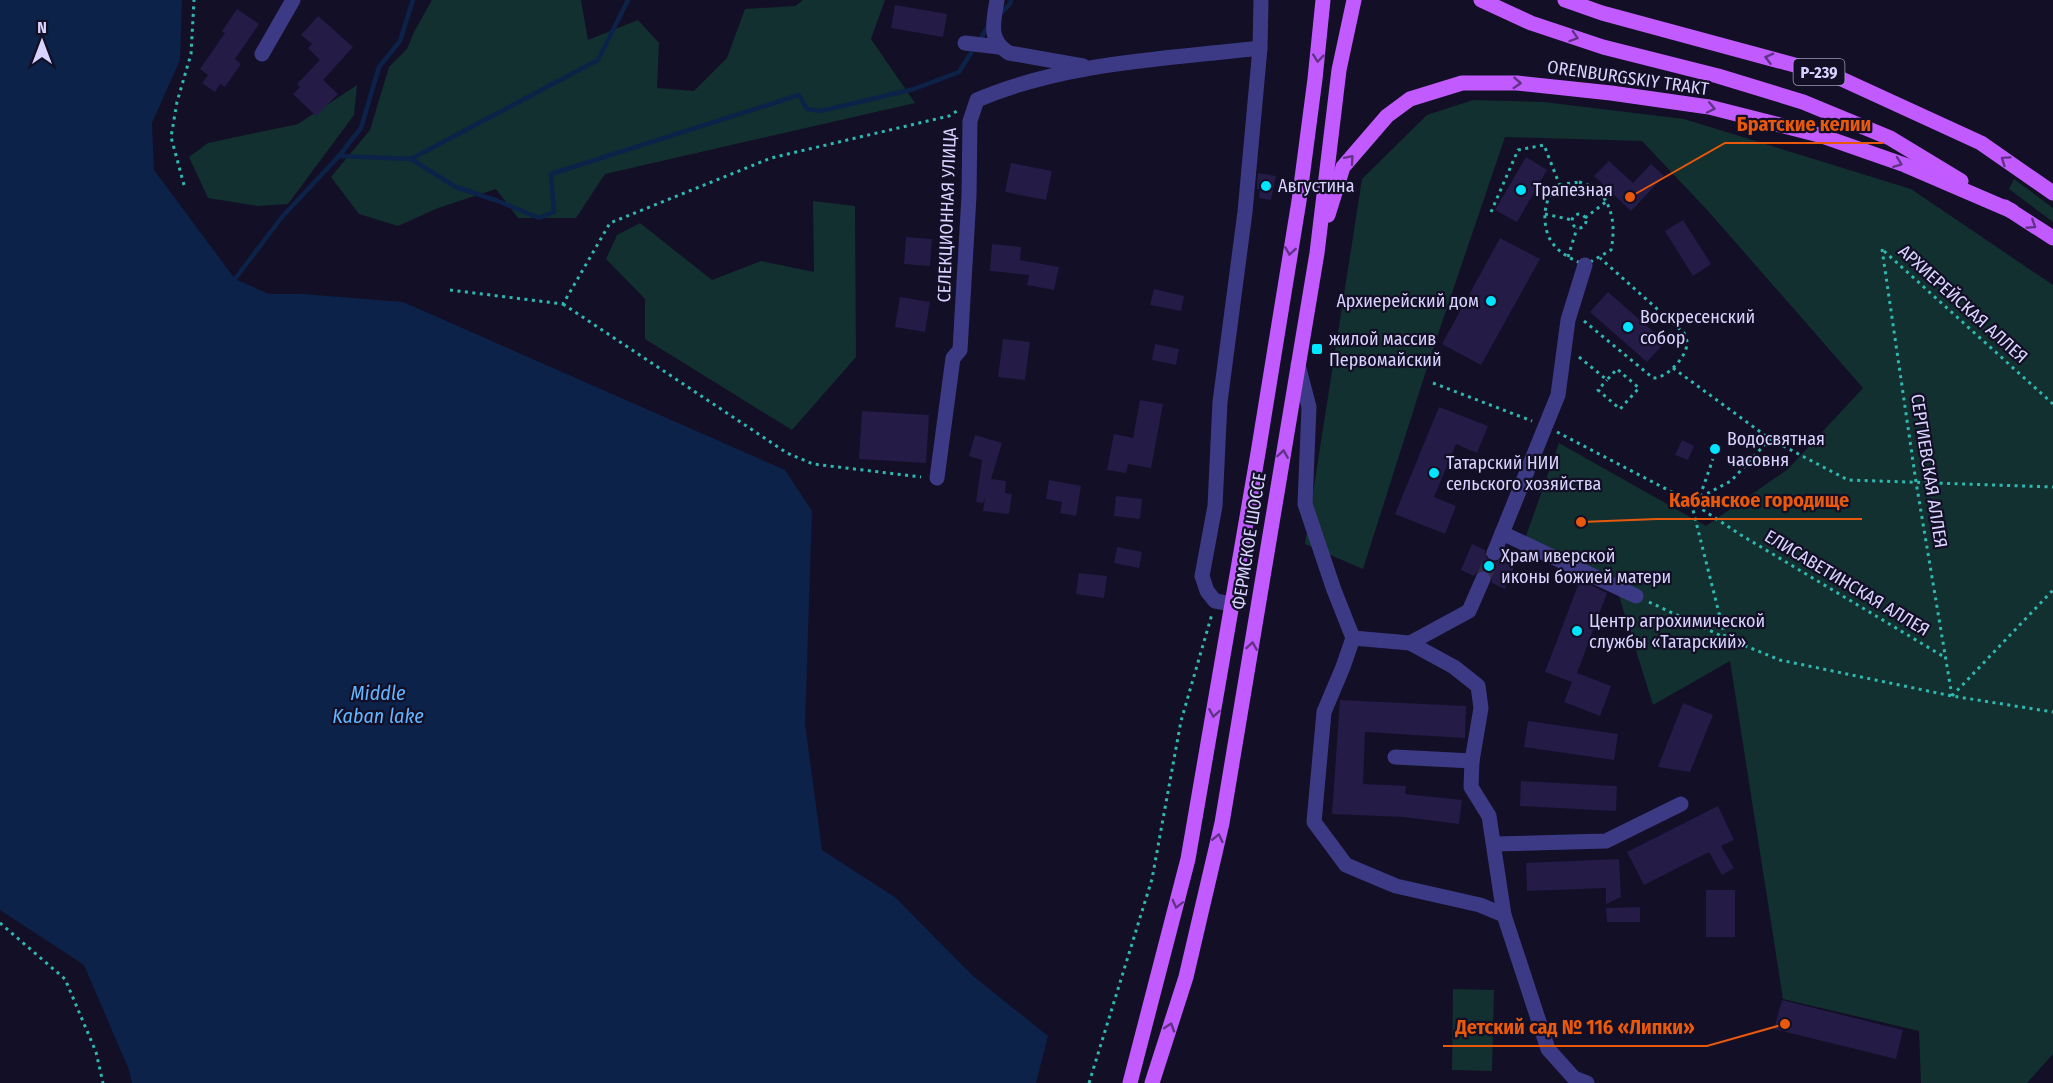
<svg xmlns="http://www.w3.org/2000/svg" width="2053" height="1083" font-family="'Fira Sans Condensed',sans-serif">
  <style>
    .green { fill: #12302f }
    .water { fill: #0c2248 }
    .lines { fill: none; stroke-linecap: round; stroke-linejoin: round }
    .stream { stroke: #0c2248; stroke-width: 4.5 }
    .building { fill: #241b47 }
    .minor-tunnel { stroke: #312d47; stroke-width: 15; stroke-dasharray: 15 8; stroke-linecap: butt }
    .path { stroke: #2fb8b0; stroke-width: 3; stroke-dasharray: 3 4.5; stroke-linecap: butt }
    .minor { stroke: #3d3a85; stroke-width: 15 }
    .major { stroke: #c25bff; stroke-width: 15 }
    .oneway { stroke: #623188 }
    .poi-dot { fill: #00e5ff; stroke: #130f26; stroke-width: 2 }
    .labels { text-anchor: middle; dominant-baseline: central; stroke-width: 4.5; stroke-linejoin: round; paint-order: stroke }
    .shield { fill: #130f26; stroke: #9e99be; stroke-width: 1.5 }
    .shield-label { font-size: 16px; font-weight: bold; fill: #d9d4ff }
    .street-label { font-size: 18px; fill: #d9d4ff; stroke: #130f26 }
    .poi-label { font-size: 18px; fill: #d9d4ff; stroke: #130f26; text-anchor: start }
    .water-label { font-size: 20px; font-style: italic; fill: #62b6ff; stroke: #130f26 }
    .leader { fill: none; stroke: #e8590c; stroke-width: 2 }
    .callout-dot { fill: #e8590c; stroke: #130f26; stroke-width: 2 }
    .callout-label { font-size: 20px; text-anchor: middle; font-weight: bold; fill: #e8590c; stroke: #130f26; stroke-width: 4.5; stroke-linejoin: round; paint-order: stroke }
  </style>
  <rect width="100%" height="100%" fill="#130f26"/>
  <g class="green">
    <path d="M432 0H581L588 40 638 20 659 43 657 88 694 91 727 58 745 9 795 6 803 0H885L871 39 915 103 605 174 576 218H518L496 189 438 208 398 226 359 214 331 177 370 130 389 67 407 49 414 32Z"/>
    <path d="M357 85 354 115 288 204 257 206 208 198 189 157 208 143 298 124Z"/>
    <path d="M1473 100 1544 102 1684 119 1911 189 2053 285V1054L2027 1083H1921L1919 1031 1783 999 1730 661 1653 705 1619 596 1526 536 1559 443 1706 526 1788 469 1863 388 1709 212 1642 141 1505 137 1432 352 1363 569 1305 544 1362 179 1427 115Z"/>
    <path d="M2014 179 2053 208V222L2009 189Z"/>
    <path d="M813 201 855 206 856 357 792 430 645 339V299L606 259 617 235 640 223 712 280 761 261 814 272Z"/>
    <path d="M1453 989 1494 990 1492 1071 1452 1070Z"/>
  </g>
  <path class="water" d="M0 0H182L180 60 152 123 154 170 235 279 269 294H303L403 302 785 470 812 511 805 724 822 850 896 898 973 976 1048 1036 1036 1083H132L129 1070 84 965 0 910Z"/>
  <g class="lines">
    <g class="stream">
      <path d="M1000 14 1010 4 1011 0"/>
      <path d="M982 36 989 25"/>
      <path d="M339 156 411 159 456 187 498 201 539 218 554 212 551 174 799 95 807 109 821 111 914 89 959 72 971 53"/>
      <path d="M411 159 598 60 628 0"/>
      <path d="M235 279 282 217 339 156 361 128 379 67 400 41 413 0"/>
    </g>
  </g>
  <g class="building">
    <path d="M895 5 947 14 943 37 891 28Z"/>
    <path d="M237 9 259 24 235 59 241 64 225 87 220 84 215 92 202 83 208 75 200 69 225 33 222 31Z"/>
    <path d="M318 16 353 47 323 80 338 94 316 116 293 94 300 87 297 84 320 60 308 48 312 44 301 35Z"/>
    <path d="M1526 157 1547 170 1517 222 1495 210Z"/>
    <path d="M1609 161 1633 183 1651 164 1664 176 1631 211 1594 176Z"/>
    <path d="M1011 163 1052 171 1046 200 1005 192Z"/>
    <path d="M1258 173 1276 176 1271 200 1259 198 1260 189H1257Z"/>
    <path d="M1683 220 1711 264 1693 276 1665 231Z"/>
    <path d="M906 237 932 239 930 266 904 264Z"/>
    <path d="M1500 238 1540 259 1481 365 1442 344Z"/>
    <path d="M992 244 1021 247 1020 260 1059 267 1054 290 1027 285 1029 275 990 271Z"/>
    <path d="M1154 289 1184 296 1181 311 1150 305Z"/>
    <path d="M1608 292 1665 342 1647 362 1590 312Z"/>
    <path d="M900 297 930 302 925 332 895 327Z"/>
    <path d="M1003 339 1030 342 1025 380 998 377Z"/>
    <path d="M1155 344 1179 349 1176 365 1152 360Z"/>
    <path d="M1140 400 1163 404 1151 468 1128 464 1126 473 1107 470 1114 434 1133 438Z"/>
    <path d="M1439 407 1488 426 1477 453 1456 444 1434 497 1456 506 1445 534 1395 514Z"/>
    <path d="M862 411 929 415 926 463 859 459Z"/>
    <path d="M975 435 1002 443 991 479 1006 481 1005 493 1012 494 1009 514 983 511 985 498 983 503 976 502 982 460 969 456Z"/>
    <path d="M1682 440 1694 446 1688 460 1675 455Z"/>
    <path d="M1049 480 1081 486 1076 516 1060 513 1062 502 1046 499Z"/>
    <path d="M1116 496 1142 499 1140 519 1114 516Z"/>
    <path d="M1472 544 1485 550V555L1490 562H1496L1503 557 1516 562 1505 589 1492 583 1491 574 1486 570 1478 571 1474 576 1461 570Z"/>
    <path d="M1117 547 1142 552 1139 568 1114 563Z"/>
    <path d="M1079 573 1107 576 1104 598 1076 594Z"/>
    <path d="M1580 580 1607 593 1577 673 1611 686 1600 716 1564 702 1572 682 1545 672Z"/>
    <path d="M1340 700 1466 706 1465 738 1365 732 1363 784 1406 786 1405 794 1462 800 1459 824 1404 817 1332 814Z"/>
    <path d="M1683 703 1713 715 1690 772 1658 767Z"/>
    <path d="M1528 721 1618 734 1614 760 1524 747Z"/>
    <path d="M1521 781 1617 786 1616 811 1520 806Z"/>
    <path d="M1718 806 1734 840 1721 846 1734 868 1722 875 1709 852 1644 885 1627 852Z"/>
    <path d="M1619 859 1621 897 1606 904V888L1527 891 1526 863Z"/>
    <rect x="1706" y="890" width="29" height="47"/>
    <path d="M1640 907V922H1607L1606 908Z"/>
    <path d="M1782 1000 1903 1030 1896 1059 1774 1029Z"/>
  </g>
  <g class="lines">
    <path class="minor-tunnel" d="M1483 579 1494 553"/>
    <g class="path">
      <path d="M1579 182C1611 190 1617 221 1611 250L1585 265C1574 260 1562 255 1554 245 1541 231 1541 195 1560 186 1565 183 1573 183 1579 182Z"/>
      <path d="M184 185 171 137 177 102 191 54 194 0"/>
      <path d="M1491 212 1518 150 1544 145 1560 186"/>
      <path d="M1545 214 1572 220"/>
      <circle cx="1579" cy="221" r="7"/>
      <path d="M1585 218 1607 201"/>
      <path d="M1882 249 1916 482 1952 696"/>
      <path d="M1884 251 2053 404"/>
      <path d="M1568 257 1577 228"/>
      <path d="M450 290 563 304 610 223 771 158 949 116 957 111"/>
      <path d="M563 304 787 453 813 464 921 477"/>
      <path d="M1584 321 1653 378C1666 379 1688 356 1687 342 1687 339 1685 336 1684 333L1600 258"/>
      <path d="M1579 357 1607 380 1617 369 1639 388 1620 409 1598 390 1607 380"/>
      <path d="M1673 368 1770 439 1848 480 2053 487"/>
      <path d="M1433 383 1532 421"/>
      <path d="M1557 432 1691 502 1741 535 1946 658"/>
      <path d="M1700 496 1713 459"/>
      <path d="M1649 602 1726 638 1780 660 1952 696 2053 712"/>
      <path d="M1725 637 1691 502 1731 481 1770 439"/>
      <path d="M1952 696 2053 590"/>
      <path d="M0 923 65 979 96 1052 103 1083"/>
      <path d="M1089 1083 1152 879 1181 721 1212 614"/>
    </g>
    <g class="minor">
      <path d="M997 0C994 21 987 40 1009 53L1083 66"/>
      <path d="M965 43 999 47"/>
      <path d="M262 54 293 0"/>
      <path d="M1298 365 1309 407 1305 504 1334 590 1353 638 1343 667 1324 712 1314 822 1346 865 1396 886 1480 905 1504 915 1548 1049 1574 1078 1587 1083"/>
      <path d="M937 478 953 358 960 350 969 196 970 121 977 100C1066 62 1166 59 1260 48"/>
      <path d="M1502 533 1636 596"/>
      <path d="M1494 553 1558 395 1568 320 1585 265"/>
      <path d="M1233 604 1215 601 1207 591 1202 576 1215 506 1220 402 1245 212 1260 48 1261 0"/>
      <path d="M1353 638 1410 643 1469 611 1483 579"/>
      <path d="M1410 643 1454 667 1478 686 1481 708 1472 761 1471 787 1489 816 1504 915"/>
      <path d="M1395 757 1472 761"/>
      <path d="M1495 844 1606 841 1681 804"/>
    </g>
    <g class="major">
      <path d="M1481 0 1531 23 1603 47 1718 76 1803 102 1890 138 1961 181"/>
      <path d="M1565 0 1602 13 1835 76 1981 143 2053 193"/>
      <path d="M2005 207 2053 238"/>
      <path d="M1328 215 1343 167 1387 116 1410 99 1462 83H1517L1611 93 1709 107 1819 135 1905 165 2012 211"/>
      <path d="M1130 1083 1188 859 1258 453 1299 201 1315 79 1323 0"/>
      <path d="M1152 1083 1186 977 1222 823 1317 253 1339 70 1354 0"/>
    </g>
  </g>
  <defs><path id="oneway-chevron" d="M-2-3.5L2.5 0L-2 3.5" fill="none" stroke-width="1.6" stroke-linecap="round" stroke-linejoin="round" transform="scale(1.5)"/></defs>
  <g class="oneway">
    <use href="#oneway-chevron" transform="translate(1574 37) rotate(18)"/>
    <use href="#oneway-chevron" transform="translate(1318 58) rotate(96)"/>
    <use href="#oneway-chevron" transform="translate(1769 58) rotate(-165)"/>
    <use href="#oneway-chevron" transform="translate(1517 83) rotate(4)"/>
    <use href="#oneway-chevron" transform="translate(1711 108) rotate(12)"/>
    <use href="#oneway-chevron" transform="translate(1350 159) rotate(-49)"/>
    <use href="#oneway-chevron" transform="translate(2005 160) rotate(-145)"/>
    <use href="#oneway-chevron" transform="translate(1898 163) rotate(20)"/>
    <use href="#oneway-chevron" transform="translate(2032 225) rotate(33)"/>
    <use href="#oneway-chevron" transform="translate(1290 251) rotate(99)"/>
    <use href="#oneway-chevron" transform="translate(1283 454) rotate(-81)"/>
    <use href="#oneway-chevron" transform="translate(1252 646) rotate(-81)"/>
    <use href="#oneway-chevron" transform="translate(1214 713) rotate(100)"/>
    <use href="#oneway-chevron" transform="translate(1218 838) rotate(-77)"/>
    <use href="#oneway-chevron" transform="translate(1177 904) rotate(104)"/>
    <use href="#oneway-chevron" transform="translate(1170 1027) rotate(-72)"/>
  </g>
  <g class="poi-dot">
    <circle cx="1266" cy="186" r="6"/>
    <circle cx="1521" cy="190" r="6"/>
    <circle cx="1491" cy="301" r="6"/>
    <circle cx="1628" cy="327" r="6"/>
    <rect x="1311" y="343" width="12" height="12" rx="3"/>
    <circle cx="1715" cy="449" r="6"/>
    <circle cx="1434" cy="473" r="6"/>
    <circle cx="1489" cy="566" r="6"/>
    <circle cx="1577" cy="631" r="6"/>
  </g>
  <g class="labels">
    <rect class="shield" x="1793.5" y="59" width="51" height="26" rx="4.5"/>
    <g class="shield-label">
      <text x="1819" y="72">Р-239</text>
    </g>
    <g class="street-label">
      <text transform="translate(1628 78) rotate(8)">ORENBURGSKIY TRAKT</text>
      <text transform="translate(947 215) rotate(-88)">СЕЛЕКЦИОННАЯ УЛИЦА</text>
      <text transform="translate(1963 304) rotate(42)">АРХИЕРЕЙСКАЯ АЛЛЕЯ</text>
      <text transform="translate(1929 471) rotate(81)">СЕРГИЕВСКАЯ АЛЛЕЯ</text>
      <text transform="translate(1249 541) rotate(-81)">ФЕРМСКОЕ ШОССЕ</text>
      <text transform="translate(1847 583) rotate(31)">ЕЛИСАВЕТИНСКАЯ АЛЛЕЯ</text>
    </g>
    <g class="poi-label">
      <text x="1278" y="186">Августина</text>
      <text x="1533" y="190">Трапезная</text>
      <text x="1479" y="301" text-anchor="end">Архиерейский дом</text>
      <text x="1640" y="317">Воскресенский<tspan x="1640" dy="21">собор</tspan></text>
      <text x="1329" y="339">жилой массив<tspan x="1329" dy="21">Первомайский</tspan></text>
      <text x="1727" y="439">Водосвятная<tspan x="1727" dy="21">часовня</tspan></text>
      <text x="1446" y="463">Татарский НИИ<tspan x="1446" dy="21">сельского хозяйства</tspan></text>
      <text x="1501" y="556">Храм иверской<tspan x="1501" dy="21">иконы божией матери</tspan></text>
      <text x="1589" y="621">Центр агрохимической<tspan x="1589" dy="21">службы «Татарский»</tspan></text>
    </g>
    <g class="water-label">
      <text x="378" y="693">Middle<tspan x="378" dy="23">Kaban lake</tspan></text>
    </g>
  </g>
  <path class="leader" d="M1630 197L1725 143H1883M1581 522L1657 519H1862M1785 1024L1707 1046H1443"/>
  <g class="callout-dot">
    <circle cx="1630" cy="197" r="6"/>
    <circle cx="1581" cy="522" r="6"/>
    <circle cx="1785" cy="1024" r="6"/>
  </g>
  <g class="callout-label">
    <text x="1804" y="131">Братские келии</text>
    <text x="1759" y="507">Кабанское городище</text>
    <text x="1575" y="1034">Детский сад № 116 «Липки»</text>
  </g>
  <g transform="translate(42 42)" stroke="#130f26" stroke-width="4.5" paint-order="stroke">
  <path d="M0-4.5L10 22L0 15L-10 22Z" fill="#d9d4ff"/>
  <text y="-9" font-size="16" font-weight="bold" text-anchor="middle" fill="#d9d4ff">N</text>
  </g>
</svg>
